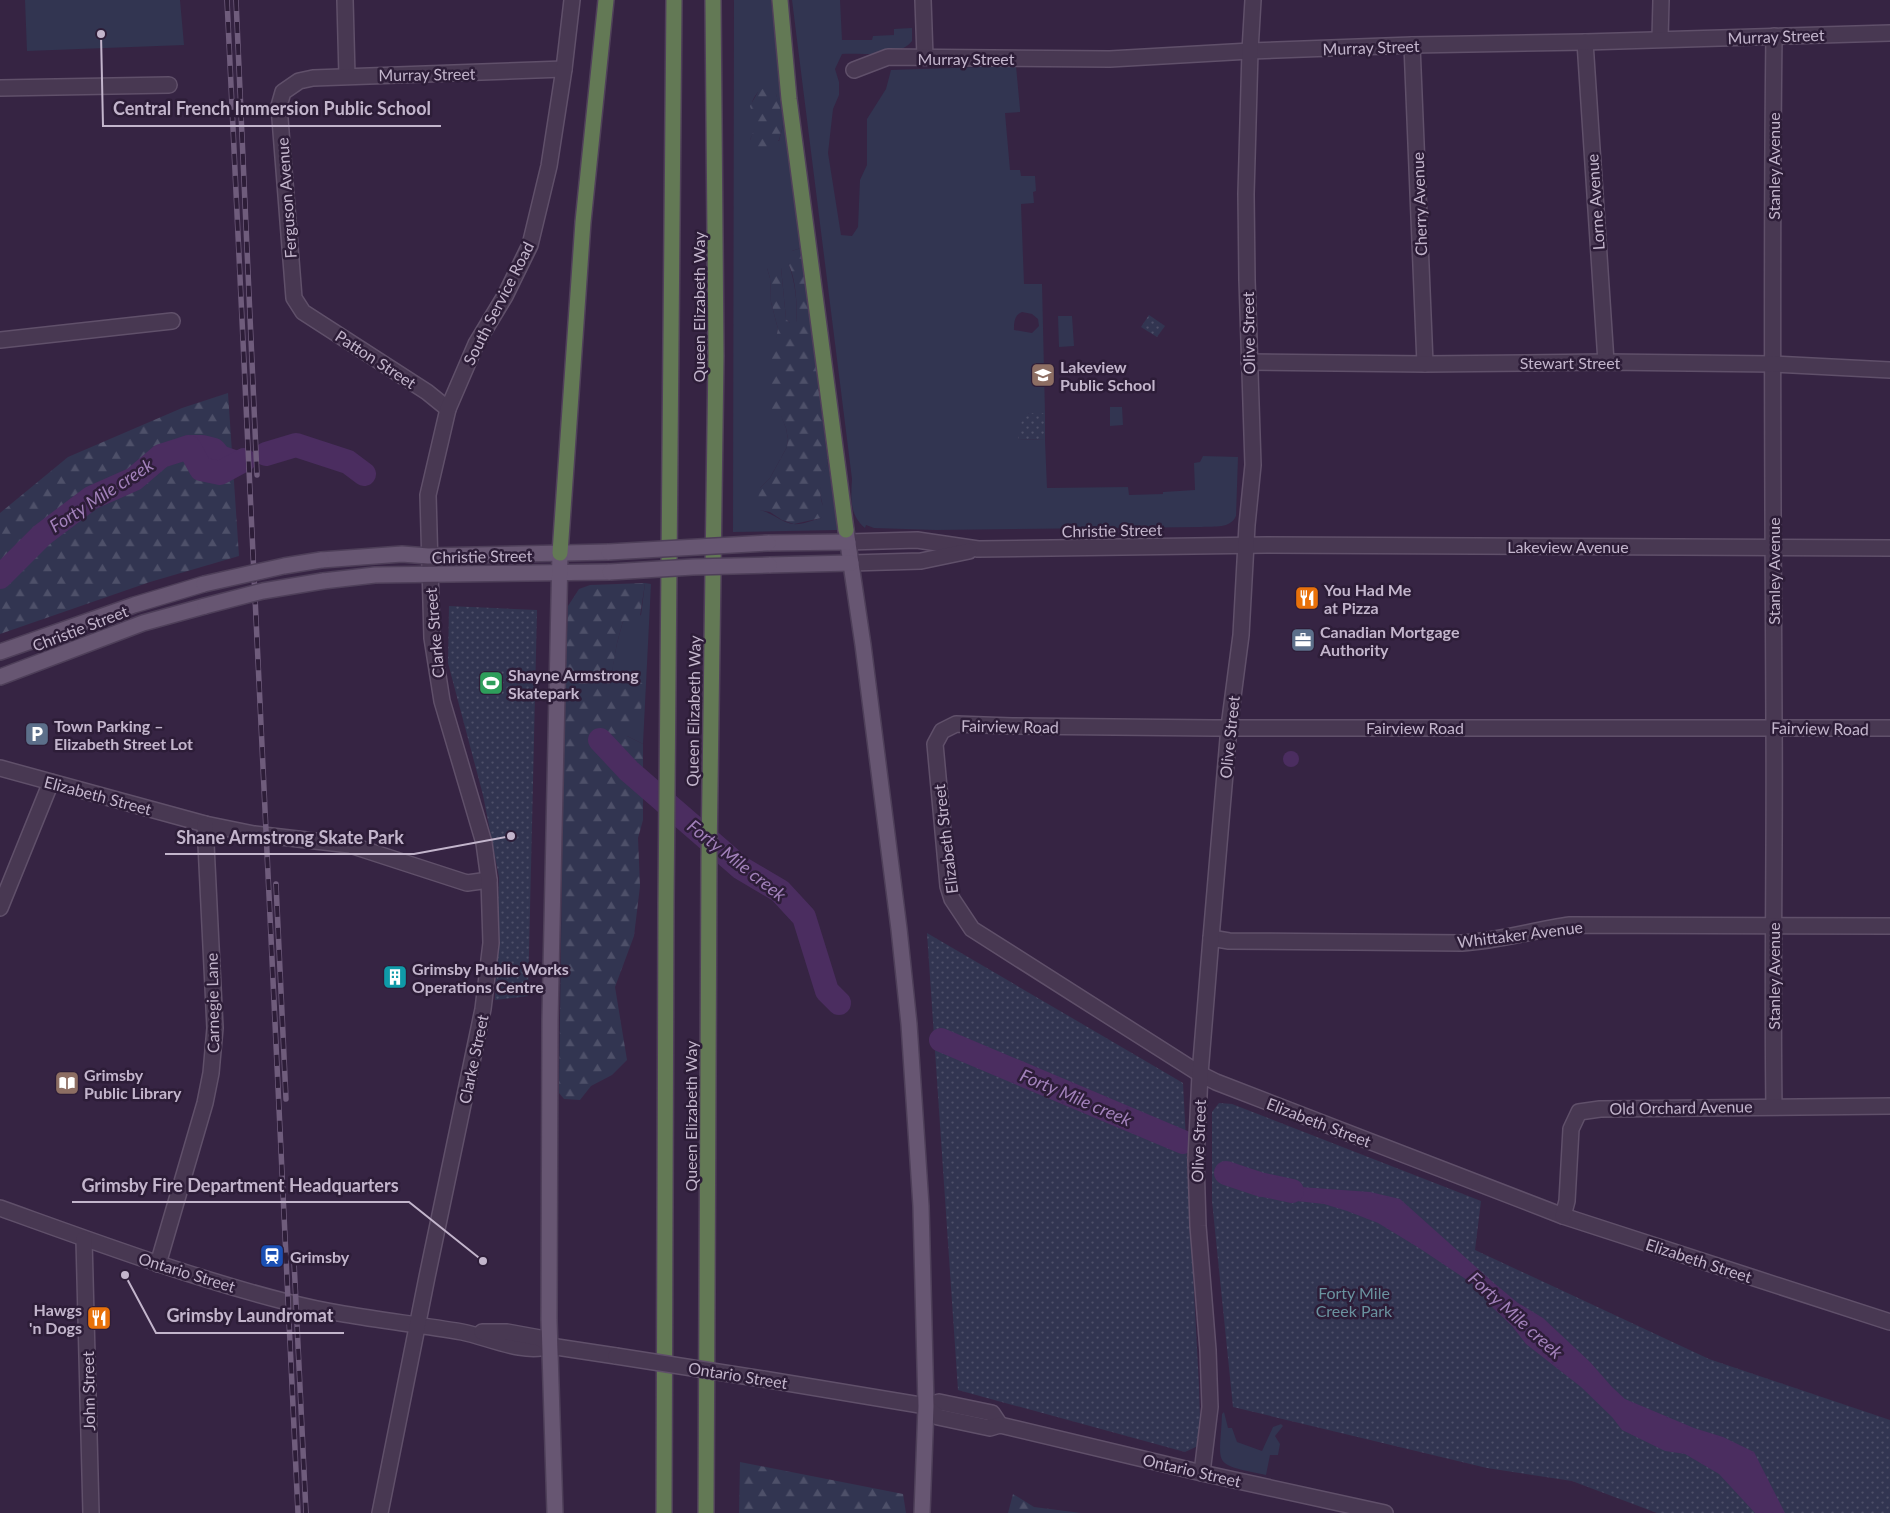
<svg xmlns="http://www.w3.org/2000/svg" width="1890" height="1513" font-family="Lato,sans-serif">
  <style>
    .green { fill: #323551; fill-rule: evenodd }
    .forest { fill: url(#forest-firs) }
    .park { fill: url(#park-dots) }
    .water { fill: #4b2d60 }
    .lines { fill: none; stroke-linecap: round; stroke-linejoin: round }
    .river { stroke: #4b2d60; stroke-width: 24 }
    .minor-casing { stroke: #60506a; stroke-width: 18 }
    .major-casing { stroke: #4e3f59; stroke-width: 18 }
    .highway-casing { stroke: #50405a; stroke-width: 18 }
    .minor { stroke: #483852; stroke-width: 15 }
    .major { stroke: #675672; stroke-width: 15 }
    .highway { stroke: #637955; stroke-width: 15 }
    .rail-casing { stroke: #6f5c7c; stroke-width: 5.5 }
    .rail { stroke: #2d1d38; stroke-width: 4; stroke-dasharray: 11; stroke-linecap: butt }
    .minor-bridge-casing { stroke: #60506a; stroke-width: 18; stroke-linecap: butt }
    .major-bridge-casing { stroke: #4e3f59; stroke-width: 18; stroke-linecap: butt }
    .minor-bridge { stroke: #483852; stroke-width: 15 }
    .major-bridge { stroke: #675672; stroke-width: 15 }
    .labels { text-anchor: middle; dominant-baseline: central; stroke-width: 5; stroke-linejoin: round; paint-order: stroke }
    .street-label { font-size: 16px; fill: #c3b5cc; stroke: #2d1d38 }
    .poi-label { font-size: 16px; font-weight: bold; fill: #c3b5cc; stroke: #2d1d38; text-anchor: start }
    .park-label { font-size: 16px; fill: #6a939f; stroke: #2d1d38 }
    .water-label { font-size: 18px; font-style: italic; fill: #a281ba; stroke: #2d1d38 }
    .leader { fill: none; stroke: #c3b5cc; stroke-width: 2 }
    .callout-dot { fill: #c3b5cc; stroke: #2d1d38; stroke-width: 2 }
    .callout-label { font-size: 18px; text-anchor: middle; font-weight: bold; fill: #c3b5cc; stroke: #2d1d38; stroke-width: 5; stroke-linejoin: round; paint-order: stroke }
  </style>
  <defs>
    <pattern id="forest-firs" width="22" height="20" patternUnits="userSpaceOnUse" patternTransform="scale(1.25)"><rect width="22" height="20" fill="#323551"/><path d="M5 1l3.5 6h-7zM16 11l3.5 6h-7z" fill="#4e5069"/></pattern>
    <pattern id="park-dots" width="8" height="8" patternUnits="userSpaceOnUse" patternTransform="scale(1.25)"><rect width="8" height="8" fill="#323551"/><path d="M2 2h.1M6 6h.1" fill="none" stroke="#4e5069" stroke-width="1.8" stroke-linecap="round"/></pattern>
  </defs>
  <rect width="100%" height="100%" fill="#362443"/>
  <g class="green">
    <path d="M25 0H180L184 45 27 51Z"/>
    <path d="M734 0H771L801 248 792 251 788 262C795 281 798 303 796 323H790L786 319 781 268H767L770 278 771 302 778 329 775 349 781 415 786 428 788 439 787 447 770 478 760 488V510C772 513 783 523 793 524 802 525 813 520 821 518 826 506 820 501 820 490 820 480 824 471 828 462L838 530 733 532ZM758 92 776 94 783 125 779 141 750 140 757 125C753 109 747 106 758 92Z"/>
    <path d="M792 0H840L842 40H872L873 36 894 35V29L912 28V41C899 58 862 53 842 54L835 69 839 82V95L833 109 828 153 841 235 852 236 858 227 860 180 867 165V119L886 89 891 70 1016 66 1020 109V112L1005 113 1010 170H1020L1021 176H1035L1036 191 1033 192 1034 203 1021 204 1024 284H1042L1045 413H1029L1018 439 1045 440 1047 488 1128 487 1129 495 1163 494V492L1195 490 1194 463 1200 462 1203 456 1238 457 1236 516C1230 529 1215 526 1202 527L936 530 874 528 866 525 865 528C849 515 851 497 852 479ZM1022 312 1032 314 1038 319 1039 326 1032 333 1014 330C1014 323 1014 315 1022 312Z"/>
    <path d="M1058 316H1072L1074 346 1059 347Z"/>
    <path d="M1110 407H1122L1123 425 1110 426Z"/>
    <path d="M645 583 651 584 643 744 627 736 605 708 617 643 623 621 641 615Z"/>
    <path d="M1224 1412 1228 1428H1232L1237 1442 1262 1451 1273 1427 1281 1424 1283 1426 1275 1436 1280 1444 1278 1455H1270L1266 1475C1210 1463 1220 1467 1222 1414Z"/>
  </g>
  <g class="forest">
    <path d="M768 85 776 94 783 118V125L779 140 767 150 762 151 753 145 750 140 756 125 750 106 758 92Z"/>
    <path d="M801 248 828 462C822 477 815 498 827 512L821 518 794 524 782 520 770 512 759 510 757 503 760 488 770 478 787 447 788 439 786 428 781 416 772 410 768 375 778 329 771 302 770 278 767 268 773 261 781 268 786 319 790 323H796C798 307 796 269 784 258L786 253Z"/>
    <path d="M228 393 239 556 150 582 0 634V513L68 457 182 408Z"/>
    <path d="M645 583 639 623 623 621 617 643 606 707 627 680 635 677 645 686 639 721 627 736 643 744V820L638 838 640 886 634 936 615 987 627 1060 612 1075 591 1086 580 1100 564 1099 559 1093 564 721 568 606 579 589 590 585Z"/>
    <path d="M740 1462 903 1494 906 1513H739Z"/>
    <path d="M1013 1494 1034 1507 1081 1513H1008Z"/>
  </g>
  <g class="park">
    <path d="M1149 315 1165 326 1157 337 1141 327Z"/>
    <path d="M1029 413H1045V440L1018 439 1021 423Z"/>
    <path d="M449 606 537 610 528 996 495 1000 499 877 483 795 448 663Z"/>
    <path d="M927 933 1183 1083 1199 1386 1200 1419 1198 1446 1185 1452 958 1390Z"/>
    <path d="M1219 1103 1232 1104 1481 1201 1475 1250 1709 1359 1890 1420V1513H1657L1572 1481 1487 1468 1233 1407 1212 1201V1112Z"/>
  </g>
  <g class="water">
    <circle cx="1291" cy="759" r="8"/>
    <path d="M1262 1174 1270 1175 1287 1186 1370 1192 1400 1199 1495 1284 1518 1303 1543 1318 1590 1362 1612 1387 1625 1399 1694 1428 1723 1437 1754 1452 1785 1513H1755L1719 1474 1685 1454 1665 1451 1622 1430 1612 1417 1581 1387 1526 1344 1512 1326 1492 1307 1476 1286 1419 1248 1378 1223 1347 1211 1324 1204 1296 1201 1277 1196 1258 1197Z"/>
  </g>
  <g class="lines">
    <g class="river">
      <path d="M189 447H202L214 450 220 457 237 463"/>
      <path d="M266 454 296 445 348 462 364 474"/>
      <path d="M0 577 42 535 91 498 134 479 161 456 189 447 201 469 220 473 244 460"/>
      <path d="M600 740 629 771 741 868 780 891 804 917 827 991 839 1003"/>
      <path d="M941 1040 1183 1142"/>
      <path d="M1226 1173 1259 1184 1292 1191"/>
    </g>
    <defs>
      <g id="minor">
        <path d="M345 0 347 76"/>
        <path d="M923 0 925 57"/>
        <path d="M1774 36C1771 265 1773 495 1774 724 1775 852 1772 979 1774 1106"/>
        <path d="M1660 39 1661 0"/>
        <path d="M1585 42 1606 362"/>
        <path d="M1412 45 1425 364"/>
        <path d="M854 70 888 57 1110 59 1250 51 1412 45 1585 42 1890 33"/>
        <path d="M0 88 169 85"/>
        <path d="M0 340 172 321"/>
        <path d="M1249 362 1425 364 1606 362 1773 364 1890 370"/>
        <path d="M448 409 427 392 303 312 294 298 279 106 283 92 299 81 313 78 564 69"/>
        <path d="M848 542 917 540 978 549 1266 545 1890 548"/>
        <path d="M851 563 921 561 969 551"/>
        <path d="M1890 728H1213L1012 726 956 724 942 731 935 744 948 886 952 899 972 929 1200 1074 1216 1082 1563 1216 1890 1322"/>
        <path d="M0 768 205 824 254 834 350 845 467 883 489 880"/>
        <path d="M0 908 51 782"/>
        <path d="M1211 938 1229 941 1462 943C1499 941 1534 930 1570 925L1890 926"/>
        <path d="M0 1208C95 1242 189 1277 287 1302 344 1317 404 1322 462 1332 488 1337 523 1355 550 1346L616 1356"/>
        <path d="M1563 1216 1567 1201 1571 1129 1579 1112 1600 1109 1890 1106"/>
        <path d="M84 1239 91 1513"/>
        <path d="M158 1264 205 1103 211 1073 215 1028 205 824"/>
        <path d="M482 1332H507L540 1338 550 1346"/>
        <path d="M763 1379 926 1406 939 1402 992 1413 1000 1425"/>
        <path d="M926 1406 938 1417 990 1428 1000 1425 1202 1473 1385 1513"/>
        <path d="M1202 1473 1210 1407 1208 1350 1198 1226 1196 1160 1200 1074 1211 938 1229 727 1241 635 1247 525 1253 465 1247 280 1246 194 1250 51 1253 0"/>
        <path d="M380 1513 427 1277 483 1009 491 943 489 880 484 843 442 701 432 638 428 495 448 409 476 344 505 296 530 245 549 166 564 69 572 0"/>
      </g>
      <g id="major">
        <path d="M846 530 863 645 899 929 909 1024 921 1206 926 1406 922 1513"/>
        <path d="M768 543 848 542"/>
        <path d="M321 560 402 554 428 556 609 552"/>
        <path d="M769 565 851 563"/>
        <path d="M323 581 375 575 610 572"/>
        <path d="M0 652 134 605 204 584"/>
        <path d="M0 677 143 623 205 606"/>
        <path d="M555 1513 549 1320 550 1019 560 553"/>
      </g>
      <g id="highway">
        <path d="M780 0 789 99 846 530"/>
        <path d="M560 553 583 222 606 0"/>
        <path d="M664 1513 666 904 674 0"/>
        <path d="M706 1513 709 858 716 356 713 0"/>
      </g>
    </defs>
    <use href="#minor" class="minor-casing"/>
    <use href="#major" class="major-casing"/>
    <use href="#highway" class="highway-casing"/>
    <use href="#minor" class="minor"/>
    <use href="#major" class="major"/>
    <use href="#highway" class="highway"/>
    <defs>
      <g id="rail">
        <path d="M227 0 298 1513"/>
        <path d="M236 0 257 475"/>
        <path d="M276 884 286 1099"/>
        <path d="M294 1261 306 1513"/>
      </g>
    </defs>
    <use href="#rail" class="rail-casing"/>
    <use href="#rail" class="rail"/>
    <defs>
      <path id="minor-bridge" d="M616 1356 763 1379"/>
      <g id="major-bridge">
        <path d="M609 552 768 543"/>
        <path d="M610 572 693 567 769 565"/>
        <path d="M204 584 284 566 321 560"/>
        <path d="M205 606 263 591 323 581"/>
      </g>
    </defs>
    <use href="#minor-bridge" class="minor-bridge-casing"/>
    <use href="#major-bridge" class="major-bridge-casing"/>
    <use href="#minor-bridge" class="minor-bridge"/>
    <use href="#major-bridge" class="major-bridge"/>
  </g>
  <defs>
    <symbol id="school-square" viewBox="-11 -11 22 22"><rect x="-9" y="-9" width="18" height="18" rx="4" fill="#8d6e63" stroke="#2d1d38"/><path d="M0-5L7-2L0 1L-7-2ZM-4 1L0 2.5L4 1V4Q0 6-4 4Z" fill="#fff"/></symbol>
    <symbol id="restaurant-square" viewBox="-11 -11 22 22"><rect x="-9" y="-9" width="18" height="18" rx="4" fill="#e8710a" stroke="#2d1d38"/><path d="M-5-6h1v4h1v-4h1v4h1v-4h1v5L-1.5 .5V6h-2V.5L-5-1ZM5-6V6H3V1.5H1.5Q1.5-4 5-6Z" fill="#fff"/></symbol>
    <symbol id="office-square" viewBox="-11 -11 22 22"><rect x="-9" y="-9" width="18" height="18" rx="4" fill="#5c6f8a" stroke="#2d1d38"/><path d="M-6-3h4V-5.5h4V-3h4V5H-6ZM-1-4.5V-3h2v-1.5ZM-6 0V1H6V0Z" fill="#fff"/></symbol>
    <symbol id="stadium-square" viewBox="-11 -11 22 22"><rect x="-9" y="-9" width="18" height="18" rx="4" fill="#2e9e5b" stroke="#2d1d38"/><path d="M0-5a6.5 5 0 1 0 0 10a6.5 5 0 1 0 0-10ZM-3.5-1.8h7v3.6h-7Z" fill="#fff"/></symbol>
    <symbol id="parking-square" viewBox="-11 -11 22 22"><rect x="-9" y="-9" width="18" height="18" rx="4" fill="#5c6f8a" stroke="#2d1d38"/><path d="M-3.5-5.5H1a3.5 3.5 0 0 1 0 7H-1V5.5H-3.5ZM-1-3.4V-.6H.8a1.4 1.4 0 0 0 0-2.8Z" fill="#fff"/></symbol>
    <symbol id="building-square" viewBox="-11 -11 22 22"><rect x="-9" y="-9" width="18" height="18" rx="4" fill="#0f9aa8" stroke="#2d1d38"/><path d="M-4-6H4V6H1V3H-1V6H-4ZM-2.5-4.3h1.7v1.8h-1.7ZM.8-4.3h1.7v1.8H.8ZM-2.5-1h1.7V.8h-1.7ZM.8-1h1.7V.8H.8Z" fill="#fff"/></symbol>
    <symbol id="library-square" viewBox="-11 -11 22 22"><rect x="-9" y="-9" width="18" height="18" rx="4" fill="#8d6e63" stroke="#2d1d38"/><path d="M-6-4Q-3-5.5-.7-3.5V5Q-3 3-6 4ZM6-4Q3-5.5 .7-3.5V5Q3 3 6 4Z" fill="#fff"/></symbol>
    <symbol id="station-square" viewBox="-11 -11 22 22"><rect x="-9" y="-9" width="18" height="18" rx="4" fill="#1a4fb4" stroke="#2d1d38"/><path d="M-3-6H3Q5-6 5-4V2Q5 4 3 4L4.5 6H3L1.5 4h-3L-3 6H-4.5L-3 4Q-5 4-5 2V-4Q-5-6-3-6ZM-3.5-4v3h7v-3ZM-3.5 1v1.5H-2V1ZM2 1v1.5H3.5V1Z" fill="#fff"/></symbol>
  </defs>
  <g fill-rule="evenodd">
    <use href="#school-square" x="1029" y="361" width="28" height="28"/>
    <use href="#restaurant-square" x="1293" y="584" width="28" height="28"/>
    <use href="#office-square" x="1289" y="626" width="28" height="28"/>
    <use href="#stadium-square" x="477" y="669" width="28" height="28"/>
    <use href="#parking-square" x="23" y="720" width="28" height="28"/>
    <use href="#building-square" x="381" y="963" width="28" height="28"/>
    <use href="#library-square" x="53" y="1069" width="28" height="28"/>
    <use href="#station-square" x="258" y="1242" width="28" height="28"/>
    <use href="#restaurant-square" x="85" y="1304" width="28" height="28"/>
  </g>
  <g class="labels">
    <g class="street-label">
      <text transform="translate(1776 36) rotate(-2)">Murray Street</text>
      <text transform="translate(1371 47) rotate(-2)">Murray Street</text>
      <text x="966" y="58">Murray Street</text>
      <text transform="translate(427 74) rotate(-1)">Murray Street</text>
      <text transform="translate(1773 166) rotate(-90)">Stanley Avenue</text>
      <text transform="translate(286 198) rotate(-94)">Ferguson Avenue</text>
      <text transform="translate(1595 202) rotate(-94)">Lorne Avenue</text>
      <text transform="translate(1419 204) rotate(-92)">Cherry Avenue</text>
      <text transform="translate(498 303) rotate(-63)">South Service Road</text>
      <text transform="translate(698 307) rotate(-90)">Queen Elizabeth Way</text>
      <text transform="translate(1248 333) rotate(-91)">Olive Street</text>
      <text transform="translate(376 359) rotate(33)">Patton Street</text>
      <text x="1570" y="362">Stewart Street</text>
      <text transform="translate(1112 530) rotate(-1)">Christie Street</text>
      <text x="1568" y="546">Lakeview Avenue</text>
      <text transform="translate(482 556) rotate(-1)">Christie Street</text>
      <text transform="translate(1773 571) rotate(-90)">Stanley Avenue</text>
      <text transform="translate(80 628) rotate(-21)">Christie Street</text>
      <text transform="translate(434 633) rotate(-95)">Clarke Street</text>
      <text transform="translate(693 711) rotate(-89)">Queen Elizabeth Way</text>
      <text transform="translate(1010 726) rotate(1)">Fairview Road</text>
      <text x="1415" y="727">Fairview Road</text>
      <text transform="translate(1820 728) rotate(1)">Fairview Road</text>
      <text transform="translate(1229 737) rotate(-84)">Olive Street</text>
      <text transform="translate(98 795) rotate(15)">Elizabeth Street</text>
      <text transform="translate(945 839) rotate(-97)">Elizabeth Street</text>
      <text transform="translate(1520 934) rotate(-7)">Whittaker Avenue</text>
      <text transform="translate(1773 976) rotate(-90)">Stanley Avenue</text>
      <text transform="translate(212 1003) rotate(-91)">Carnegie Lane</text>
      <text transform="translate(473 1059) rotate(-78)">Clarke Street</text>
      <text transform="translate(1681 1107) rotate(-1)">Old Orchard Avenue</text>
      <text transform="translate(690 1116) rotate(-90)">Queen Elizabeth Way</text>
      <text transform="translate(1319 1122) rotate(21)">Elizabeth Street</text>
      <text transform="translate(1198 1141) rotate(-88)">Olive Street</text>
      <text transform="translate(1699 1260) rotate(18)">Elizabeth Street</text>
      <text transform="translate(187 1272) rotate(17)">Ontario Street</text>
      <text transform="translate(738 1375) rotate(9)">Ontario Street</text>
      <text transform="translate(88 1391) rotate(-91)">John Street</text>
      <text transform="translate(1192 1470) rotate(13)">Ontario Street</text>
    </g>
    <g class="poi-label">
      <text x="1060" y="366">Lakeview<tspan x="1060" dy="18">Public School</tspan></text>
      <text x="1324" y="589">You Had Me<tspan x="1324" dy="18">at Pizza</tspan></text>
      <text x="1320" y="631">Canadian Mortgage<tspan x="1320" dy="18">Authority</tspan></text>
      <text x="508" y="674">Shayne Armstrong<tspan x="508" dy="18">Skatepark</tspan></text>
      <text x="54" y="725">Town Parking –<tspan x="54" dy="18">Elizabeth Street Lot</tspan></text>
      <text x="412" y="968">Grimsby Public Works<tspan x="412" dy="18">Operations Centre</tspan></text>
      <text x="84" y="1074">Grimsby<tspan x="84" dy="18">Public Library</tspan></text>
      <text x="290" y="1256">Grimsby</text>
      <text x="82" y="1309" text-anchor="end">Hawgs<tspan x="82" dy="18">'n Dogs</tspan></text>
    </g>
    <g class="park-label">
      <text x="1354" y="1292">Forty Mile<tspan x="1354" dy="18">Creek Park</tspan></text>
    </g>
    <g class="water-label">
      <text transform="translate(101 495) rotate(-33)">Forty Mile creek</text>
      <text transform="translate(737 860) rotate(38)">Forty Mile creek</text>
      <text transform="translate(1076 1097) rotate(23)">Forty Mile creek</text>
      <text transform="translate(1516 1315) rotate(42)">Forty Mile creek</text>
    </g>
  </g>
  <path class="leader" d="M101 34L103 126H441M511 836L414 854H165M483 1261L409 1202H72M125 1275L156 1333H344"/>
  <g class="callout-dot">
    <circle cx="101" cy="34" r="5"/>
    <circle cx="511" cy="836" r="5"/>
    <circle cx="483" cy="1261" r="5"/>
    <circle cx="125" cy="1275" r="5"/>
  </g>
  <g class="callout-label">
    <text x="272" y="115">Central French Immersion Public School</text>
    <text x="290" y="844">Shane Armstrong Skate Park</text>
    <text x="240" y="1192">Grimsby Fire Department Headquarters</text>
    <text x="250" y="1322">Grimsby Laundromat</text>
  </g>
</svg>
